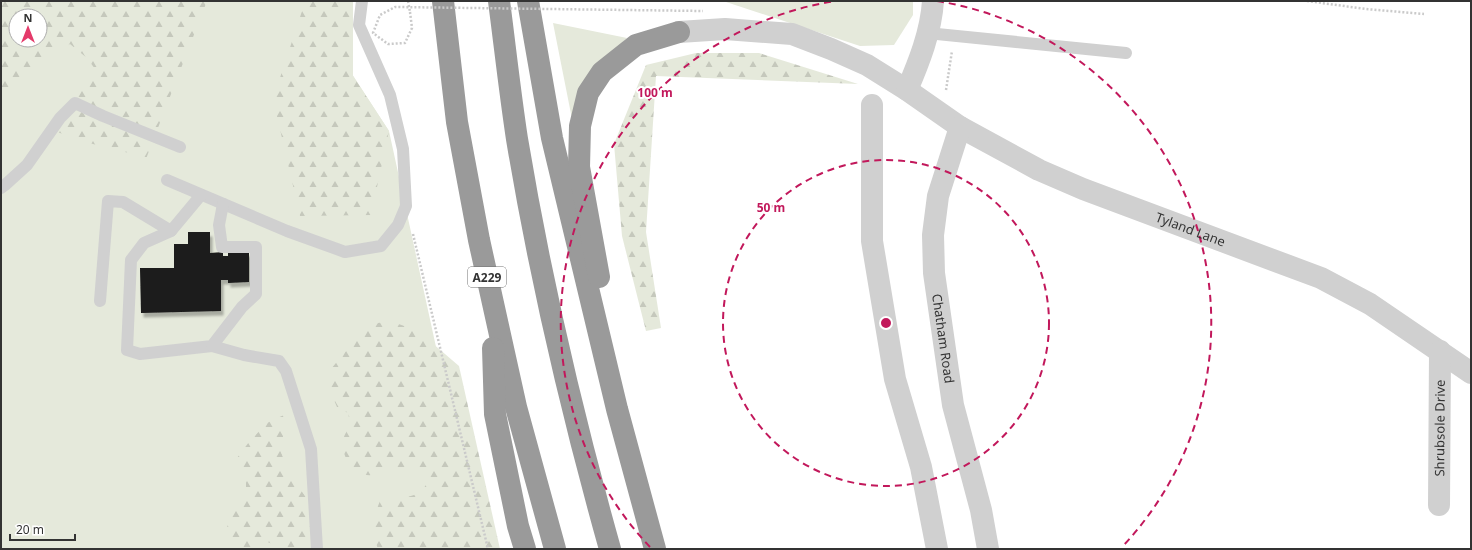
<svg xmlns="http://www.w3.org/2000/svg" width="1472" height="550" font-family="'Noto Sans',sans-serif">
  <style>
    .green { fill: #e5e9db; fill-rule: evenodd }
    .forest { fill: url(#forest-firs); fill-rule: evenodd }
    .building { fill: #1a1a1a; filter: url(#shadow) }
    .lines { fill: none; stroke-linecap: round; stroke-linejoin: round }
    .path { stroke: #cacaca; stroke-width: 2.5; stroke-dasharray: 2 2; stroke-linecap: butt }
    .lane { stroke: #d0d0d0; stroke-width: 12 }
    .street { stroke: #d0d0d0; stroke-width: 22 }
    .highway { stroke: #9a9a9a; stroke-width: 22 }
    .path-bridge { stroke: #cacaca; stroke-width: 2.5; stroke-dasharray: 2 2; stroke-linecap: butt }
    .ring { fill: none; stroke: #c2185b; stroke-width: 2; stroke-dasharray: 7 5 }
    .labels { text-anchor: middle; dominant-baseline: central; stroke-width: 4; stroke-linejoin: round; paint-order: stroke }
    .shield { fill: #fff; stroke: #707070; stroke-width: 1 }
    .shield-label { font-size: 12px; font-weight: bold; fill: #333 }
    .street-label { font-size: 13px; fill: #333; stroke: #fff }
    .centre { fill: #c2185b; stroke: #fff; stroke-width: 2 }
    .ring-label { font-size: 12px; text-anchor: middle; font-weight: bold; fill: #c2185b; stroke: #fff; stroke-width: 4; stroke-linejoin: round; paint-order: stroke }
  </style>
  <defs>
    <pattern id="forest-firs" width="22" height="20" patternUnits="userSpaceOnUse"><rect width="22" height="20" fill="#e5e9db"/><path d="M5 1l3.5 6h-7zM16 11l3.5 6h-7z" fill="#c5c8bc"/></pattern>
    <filter id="shadow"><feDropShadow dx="2.5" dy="4.5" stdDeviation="1" flood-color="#0004"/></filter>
  </defs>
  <rect width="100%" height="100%" fill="#fff"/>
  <g class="green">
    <path d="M1 1H344L341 57 389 131 480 549H1ZM16 16H40V40H16Z"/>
    <path d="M723 1H913V15L894 45 860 46Z"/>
    <path d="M553 23 627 38 595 69 573 124Z"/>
  </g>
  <g class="forest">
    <path d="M4 1H207L144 164 133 154 93 144 54 131 50 117 98 73 87 58 70 44 52 55 15 90 1 100V4ZM16 16H40V40H16Z"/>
    <path d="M304 1H353V76L389 131 371 215 300 216 273 99 304 5Z"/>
    <path d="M696 53H759L858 84 656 76 646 232 661 328 646 331 622 236 614 144 646 65Z"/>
    <path d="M390 321 410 328 418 333 431 342 459 366 500 549H378C371 532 373 518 380 501 397 496 421 501 427 482 416 469 400 464 384 470 380 471 376 474 372 475 357 477 343 460 343 446 342 436 347 433 349 426 350 422 349 417 348 413L337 407 327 384 331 369 345 352 367 329 378 323Z"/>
    <path d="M286 414 281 452 289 475 306 497 312 528 307 549H279L278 546 262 540 256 549H240L226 531 234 504 246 491V479L241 473 237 458 249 442 267 423Z"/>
  </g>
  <path class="building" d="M188 232H210V253L223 252V256H228V252H249V282L228 283V280H221V311L141 313 140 268H174V244H188Z"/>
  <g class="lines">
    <g class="path">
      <path d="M408 1 410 12"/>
      <path d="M1307 1 1366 9 1424 14"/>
      <path d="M946 90 952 51"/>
      <path d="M413 234 488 549"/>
    </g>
    <g class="lane">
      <path d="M927 33 1126 53"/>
      <path d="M167 180 287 231 345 252 381 246 398 225 406 206 403 149 390 95 359 25 362 1"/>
      <path d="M1 188 5 185 27 165 60 118 75 103 103 116 180 147"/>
      <path d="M201 195 171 231 144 243 131 260 127 350 140 354 212 346 242 307 256 294V247H222L219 225 223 204"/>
      <path d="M100 301 108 201 123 202 171 231"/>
      <path d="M212 346 244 355 279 361 286 371 311 449 317 549"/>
    </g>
    <g class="street">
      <path id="s1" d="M679 32 725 29 792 34 831 49 867 65 907 90 960 127 1039 170 1083 189 1321 278 1370 304 1471 373"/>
      <path d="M907 90C919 62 931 32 933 1"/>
      <path d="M872 105V241L895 379 921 467 937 549"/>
      <path id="s2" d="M960 127 938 196 933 235 934 273 953 405 981 510 988 549"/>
      <path id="s3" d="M1439 505 1440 351"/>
    </g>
    <g class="highway">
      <path d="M443 1 457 122 479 240 516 407 555 549"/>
      <path d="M499 1C505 47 510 93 517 139 540 277 572 414 610 549"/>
      <path d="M528 1 552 138 617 409 655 549"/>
      <path d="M599 277 579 167 580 126 588 93 602 72 636 45 679 32"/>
      <path d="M493 348 495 414 518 526 525 549"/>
    </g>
    <path class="path-bridge" d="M410 12 412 28 405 43 388 44 373 33 380 15 395 7 703 11"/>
  </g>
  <g class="ring">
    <circle cx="886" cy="323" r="163"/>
    <path d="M650 547A326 326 0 0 1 835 1M937 1A326 326 0 0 1 1122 547"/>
  </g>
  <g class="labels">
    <rect class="shield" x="468" y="267" width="38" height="20" rx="3"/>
    <g class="shield-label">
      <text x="487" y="277">A229</text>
    </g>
    <g class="street-label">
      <text stroke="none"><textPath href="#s1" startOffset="559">Tyland Lane</textPath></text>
      <text stroke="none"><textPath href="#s2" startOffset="216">Chatham Road</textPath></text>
      <text stroke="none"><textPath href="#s3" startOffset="77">Shrubsole Drive</textPath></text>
    </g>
  </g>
  <circle cx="886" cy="323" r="6" class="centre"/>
  <g class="ring-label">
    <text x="655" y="97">100 m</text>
    <text x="771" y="212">50 m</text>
  </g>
  <rect width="1472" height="550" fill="none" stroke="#333333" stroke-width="4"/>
  <g transform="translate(28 28)"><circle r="19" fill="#ffffff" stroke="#adadad"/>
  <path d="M0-3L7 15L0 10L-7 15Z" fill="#e43a6a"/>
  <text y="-6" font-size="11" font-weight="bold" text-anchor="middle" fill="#333333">N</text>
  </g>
  <path d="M10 534v6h65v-6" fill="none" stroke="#333333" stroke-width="2"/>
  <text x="16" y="534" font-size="12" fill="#333333" stroke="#ffffff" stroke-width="3" paint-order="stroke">20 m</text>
</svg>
